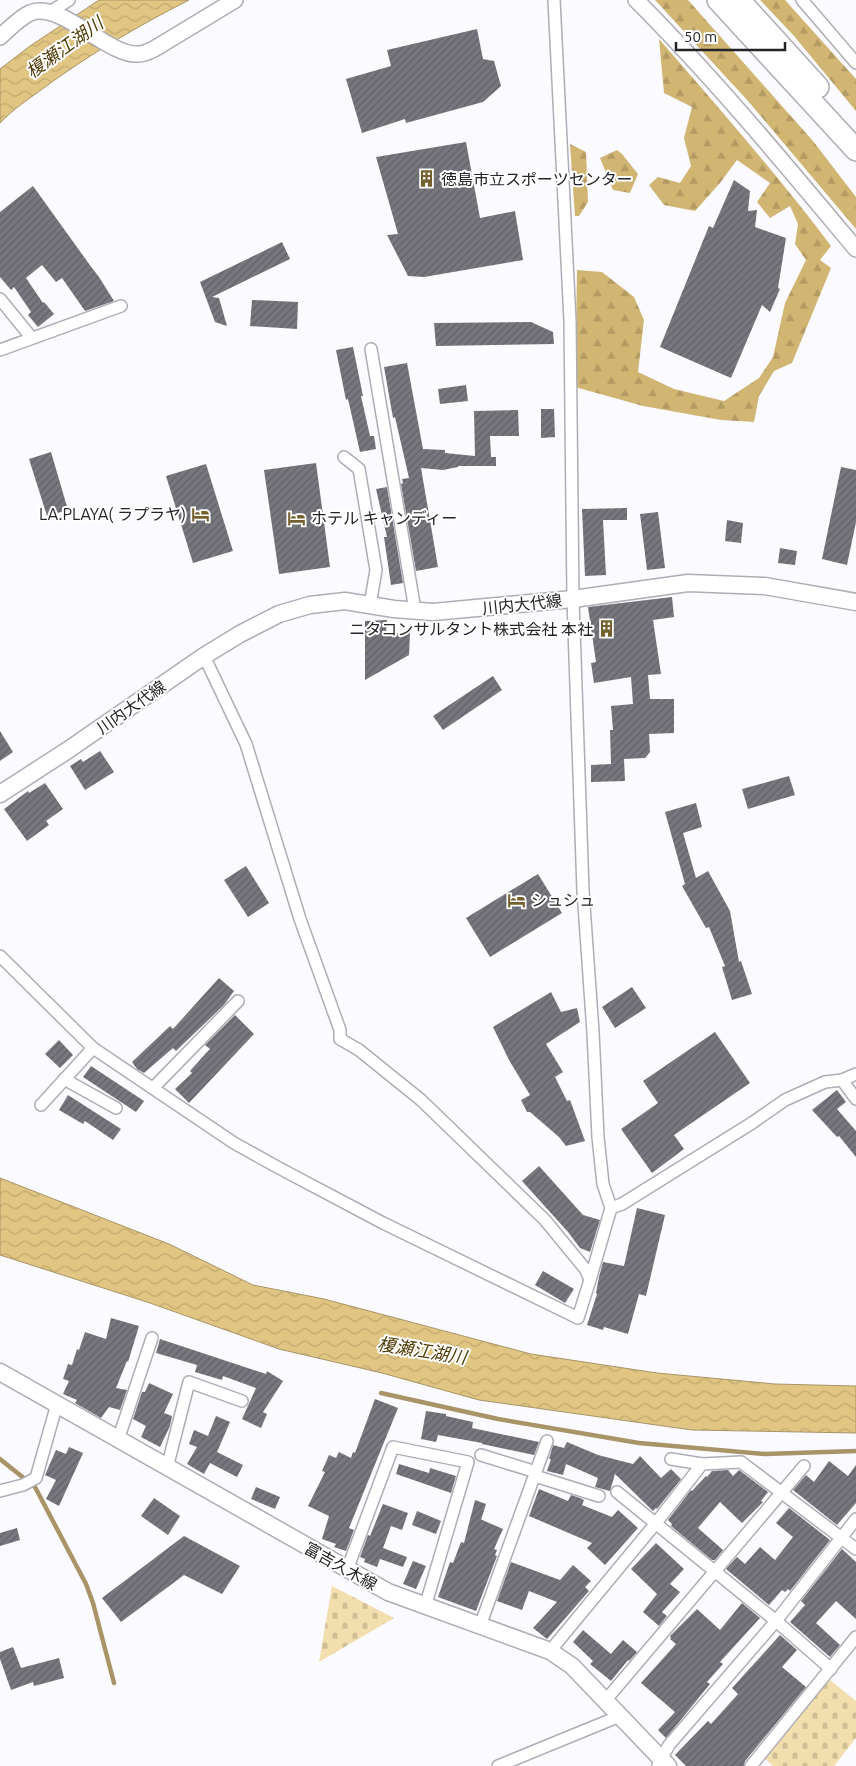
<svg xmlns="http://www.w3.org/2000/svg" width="856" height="1766" font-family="Ubuntu,'Noto Sans JP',sans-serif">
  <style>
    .forest { fill: url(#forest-firs) }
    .cemetery { fill: url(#cemetery-stones) }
    .water { fill: url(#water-waves); stroke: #a89466 }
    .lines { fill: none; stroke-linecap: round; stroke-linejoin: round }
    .stream { stroke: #a89466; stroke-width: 4.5 }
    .building { fill: url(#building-hatch) }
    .minor-casing { stroke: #aeadb5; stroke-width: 14 }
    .tertiary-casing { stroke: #aeadb5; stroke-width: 18 }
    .secondary-casing { stroke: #aeadb5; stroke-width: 19 }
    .motorway-casing { stroke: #aeadb5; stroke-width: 24 }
    .minor { stroke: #fff; stroke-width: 11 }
    .tertiary { stroke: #fff; stroke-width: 15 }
    .secondary { stroke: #fff; stroke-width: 16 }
    .motorway { stroke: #fff; stroke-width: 21 }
    .labels { text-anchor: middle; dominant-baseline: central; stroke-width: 4; stroke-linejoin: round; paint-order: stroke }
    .poi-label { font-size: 16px; fill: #242326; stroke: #fff; text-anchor: start }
    .street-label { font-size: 16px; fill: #242326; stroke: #fff }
    .water-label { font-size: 18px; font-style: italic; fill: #4f3c05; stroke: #fff }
  </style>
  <defs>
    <pattern id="forest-firs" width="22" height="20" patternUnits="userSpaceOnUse" patternTransform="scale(1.25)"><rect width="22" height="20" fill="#d1b573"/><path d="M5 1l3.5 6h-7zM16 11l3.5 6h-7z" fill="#b39b63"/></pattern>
    <pattern id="cemetery-stones" width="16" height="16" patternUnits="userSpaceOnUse" patternTransform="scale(1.25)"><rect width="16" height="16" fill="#f3dead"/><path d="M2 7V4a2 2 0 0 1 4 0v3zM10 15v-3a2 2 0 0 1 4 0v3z" fill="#d0be95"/></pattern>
    <pattern id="water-waves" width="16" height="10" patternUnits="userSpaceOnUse" patternTransform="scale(1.25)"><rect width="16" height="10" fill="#e1c582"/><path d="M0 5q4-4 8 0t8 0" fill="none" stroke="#c1a970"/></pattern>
    <pattern id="building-hatch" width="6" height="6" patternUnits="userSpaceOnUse" patternTransform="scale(1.25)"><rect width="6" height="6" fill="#77777e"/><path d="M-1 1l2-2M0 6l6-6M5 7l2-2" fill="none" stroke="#616167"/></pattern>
  </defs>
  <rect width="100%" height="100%" fill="#fafaff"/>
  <g class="forest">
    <path d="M655 0H688L813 141 856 197V229L748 101Z"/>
    <path d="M760 0H785L856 79V111L794 36Z"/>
    <path d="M659 39C718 107 777 174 831 246L820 260 831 268 792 363 774 371 759 396 754 422 721 420 643 406 575 387 577 270 602 272 634 297 644 320 638 372 674 389 724 401 759 378 773 357 785 303 806 260 795 244 798 224 790 206 770 218 757 202 770 183 737 160 720 183 695 211 664 205 649 185 658 177 680 183 691 166 684 138 692 107 664 93Z"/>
    <path d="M570 144 586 152 588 202 579 216H575Z"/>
    <path d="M617 150 622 154 638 174 630 193 613 190 600 158Z"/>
  </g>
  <g class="cemetery">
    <path d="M332 1586 394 1618 319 1662Z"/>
    <path d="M830 1680 856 1701V1738L834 1766H773L763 1757Z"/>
  </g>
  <g class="water">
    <path d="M99 0H189C138 26 90 54 45 87 29 99 13 109 0 123V69L30 46Z"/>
    <path d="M0 1178 169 1244 253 1285 324 1299 531 1354 657 1373 775 1384 856 1386V1433L692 1430 479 1400 382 1373 279 1349 150 1303 0 1255Z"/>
  </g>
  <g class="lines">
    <g class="stream">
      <path d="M381 1393 498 1419 639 1443 765 1454 856 1451"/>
      <path d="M0 1459 35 1487 86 1584 93 1603 114 1683"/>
    </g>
  </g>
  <g class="building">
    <path d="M477 29 483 59 494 61 501 86 483 102 406 123 405 119 362 133 346 79 391 66 387 50Z"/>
    <path d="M466 142 480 218 515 211 523 260 424 277 408 276 387 235 398 234 376 157Z"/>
    <path d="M734 180 750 191 748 211 757 210 755 227 786 238 778 288 780 289 770 312 762 305 731 378 660 347 709 226 713 228Z"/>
    <path d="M33 186 92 268 99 277 114 301 85 311 62 278 56 282 42 265 26 278 43 303 44 302 54 314 38 327 28 315 31 312 14 287 11 290 0 277V212Z"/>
    <path d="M282 242 290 259 212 297 219 298 227 326 215 322 200 282Z"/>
    <path d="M252 300 298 302 297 329 250 326Z"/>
    <path d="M531 322 553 332 554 344 436 346 434 323Z"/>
    <path d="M353 347 363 396H361L370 436H374L376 449 360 452 348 399 346 400 336 350Z"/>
    <path d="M407 363 423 449 445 450V453L475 456 474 411 518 410 519 436H490L491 457H496V466H458V467L443 470 421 468 438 567 416 571 401 484 403 483 402 479 409 478 395 417 393 418 384 367Z"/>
    <path d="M466 385 468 401 440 404 438 389Z"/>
    <path d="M541 409H554L555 437 541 438Z"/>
    <path d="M51 452 68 510 47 516 29 459Z"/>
    <path d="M316 463 330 567 279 574 264 470Z"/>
    <path d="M206 464 233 551 193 563 166 476Z"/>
    <path d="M841 467 856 470V522L847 565 822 559Z"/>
    <path d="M387 487 403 583 391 585 384 537H387L376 489Z"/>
    <path d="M627 508V520H603L606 575 585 576 582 509Z"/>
    <path d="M658 512 665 568 647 570 640 514Z"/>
    <path d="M727 520 743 523 741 543 725 541Z"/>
    <path d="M780 548 797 551 795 565 778 563Z"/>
    <path d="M672 597 674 617 653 620 661 674 648 675 650 699H674V733L649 734 650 752 645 758 624 759 625 781 591 782V765L611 764 610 730H613L611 706 633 704 631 677 594 683 591 663 596 662 588 607Z"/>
    <path d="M387 620 386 633H410L409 655 365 680V621Z"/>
    <path d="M493 676 502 690 443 730 433 716Z"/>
    <path d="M0 731 13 752 0 761Z"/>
    <path d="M100 751 114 772 85 790 70 766 81 759 83 762Z"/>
    <path d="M789 776 795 795 748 809 742 789Z"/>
    <path d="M45 783 63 809 46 821 49 825 27 841 4 809 28 791 29 793Z"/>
    <path d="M696 803 702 827 683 833 696 878 708 871 730 911 739 962 741 961 752 994 732 1000 722 967 725 966 709 927 706 928 682 886 685 884 665 812Z"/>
    <path d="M246 866 269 903 248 917 224 880Z"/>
    <path d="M538 874 562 913 490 957 466 918Z"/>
    <path d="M219 978 234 991 224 1005 176 1051 173 1048 144 1073 137 1069 132 1062 170 1026 173 1029Z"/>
    <path d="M632 987 646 1008 615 1028 602 1007Z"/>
    <path d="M551 992 561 1012 577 1008 580 1022 546 1044 563 1072 555 1077 567 1101 570 1100 585 1141 566 1146 559 1137 530 1112H527L521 1100 530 1095 509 1060 493 1027Z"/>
    <path d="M235 1015 254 1034 189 1103 175 1089 192 1073 190 1071 207 1052 210 1049 205 1045Z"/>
    <path d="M715 1032 750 1083 674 1135 684 1149 652 1173 621 1129 658 1103 643 1081Z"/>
    <path d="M59 1040 73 1055 60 1068 45 1054Z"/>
    <path d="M91 1066 144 1101 136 1112 83 1077Z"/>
    <path d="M837 1090 846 1102 837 1109 856 1131V1157L839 1136 837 1137 812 1110Z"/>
    <path d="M68 1095 121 1129 113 1140 85 1121 83 1124 59 1110Z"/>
    <path d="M539 1166 583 1215 600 1220 590 1252 580 1248 568 1232 522 1181Z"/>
    <path d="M637 1208 665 1215 646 1296 639 1294 628 1334 604 1327 603 1330 587 1325 597 1294 596 1293 599 1277 603 1262 624 1266Z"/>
    <path d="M543 1271 574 1289 565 1303 535 1285Z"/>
    <path d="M111 1318 139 1326 128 1362 127 1361 116 1388 127 1390 120 1410 109 1407 101 1418 75 1403 77 1400 63 1394 69 1381 63 1379 68 1364 72 1365 77 1349 79 1350 85 1332 106 1339Z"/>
    <path d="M160 1339 266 1374 267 1371 283 1381 263 1412 267 1414 261 1428 242 1419 256 1388 223 1376 222 1380 195 1372 197 1365 156 1353Z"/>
    <path d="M149 1383 173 1394 164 1413 172 1416 170 1426 160 1447 141 1437 146 1426 133 1419 142 1392H145Z"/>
    <path d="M375 1399 398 1408 349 1528 354 1530 346 1551 334 1547 336 1544 322 1539 329 1516 308 1506 325 1472 322 1471 329 1455 336 1458 339 1452 351 1458 353 1452 355 1453Z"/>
    <path d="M426 1411 446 1414V1416L473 1422 472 1428 539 1442 534 1455 482 1444V1443L438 1435 436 1442 421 1439Z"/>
    <path d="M216 1416 230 1422 217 1452 243 1465 237 1477 210 1463 204 1474 187 1464 197 1447 189 1444 194 1430 208 1436Z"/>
    <path d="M567 1442 598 1455 633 1464 640 1456 661 1478 671 1469 681 1479 657 1509 656 1508 653 1511 615 1474 610 1491 595 1487 598 1478 566 1464 563 1475 547 1471 551 1459H549L553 1445 564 1448Z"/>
    <path d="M69 1447 83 1453 59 1506 46 1499 56 1480 45 1475 56 1450 66 1454Z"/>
    <path d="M829 1461 848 1476 856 1465V1503L837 1525 793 1490 806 1475 814 1482Z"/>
    <path d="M399 1464 429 1473 430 1468 456 1476 451 1493 396 1474Z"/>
    <path d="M728 1470 733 1476 739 1470 768 1492 761 1501 763 1502 742 1523 720 1502 698 1528 723 1550 715 1560H712L671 1526 672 1524 668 1520 691 1490 692 1491 706 1476 707 1477 712 1471Z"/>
    <path d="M256 1487 280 1497 275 1509 251 1499Z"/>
    <path d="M539 1489 568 1501 571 1495 580 1498 584 1500 582 1505 612 1517 618 1510 638 1528 605 1565 587 1548 592 1543 529 1516Z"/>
    <path d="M154 1498 180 1516 168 1535 141 1516Z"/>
    <path d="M475 1500 486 1504 481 1520 480 1519 503 1529 494 1549 497 1550 495 1555 497 1556 476 1611 438 1597 450 1562 453 1563 461 1542 464 1543Z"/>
    <path d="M383 1504 408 1513 402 1530 391 1526 383 1548 407 1557 403 1567 380 1559 377 1567 364 1562 365 1559 360 1557 368 1535 370 1536Z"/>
    <path d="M789 1508 830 1540 790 1591 788 1589 785 1592 782 1590 769 1605 726 1569 737 1557 745 1564 760 1547 775 1560 793 1537 776 1523Z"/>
    <path d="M417 1511 441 1521 436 1534 412 1525Z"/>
    <path d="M17 1528 20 1540 0 1546V1533Z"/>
    <path d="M184 1536 240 1566 222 1594 184 1575 121 1622 102 1598Z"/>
    <path d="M656 1543 684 1569 670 1584 680 1592 662 1612 667 1616 659 1626 643 1612 657 1594 631 1569Z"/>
    <path d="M842 1549 856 1562V1619L836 1601 816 1623 840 1645 830 1657 790 1622 805 1605 801 1601Z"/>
    <path d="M413 1561 426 1566 416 1589 403 1584Z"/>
    <path d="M511 1562 560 1580 573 1565 591 1581 585 1587 589 1591 547 1639 533 1628 557 1602 529 1591 522 1610 497 1601Z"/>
    <path d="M742 1603 760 1618 720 1662 723 1664 707 1682 710 1684 666 1738 658 1730 675 1712 641 1683 676 1644 670 1639 671 1638 670 1636 697 1609 720 1630Z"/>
    <path d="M583 1630 611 1654 623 1640 637 1652 629 1661 628 1660 611 1681 590 1664 593 1661 573 1642Z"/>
    <path d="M780 1635 797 1650 782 1667 806 1687 745 1761 744 1766H686L675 1755 708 1721 711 1724 738 1694 732 1688Z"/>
    <path d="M13 1647 21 1668 59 1658 64 1678 34 1686 33 1682 11 1690 0 1659V1652Z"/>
  </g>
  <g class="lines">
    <defs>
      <g id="minor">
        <path d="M802 0 856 63"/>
        <path d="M50 12 69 0"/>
        <path d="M0 299 31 337"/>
        <path d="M371 349 415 610"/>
        <path d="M0 350 121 306"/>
        <path d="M344 457 359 469 376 570 370 605"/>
        <path d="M204 656 246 744 300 919 340 1030V1039L359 1050 421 1100 545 1220 586 1270 590 1280 611 1208 603 1184 598 1137 593 1032 583 891 573 599 570 321 554 0"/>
        <path d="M0 956 93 1048 234 1143 279 1168 383 1223 578 1318 590 1280"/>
        <path d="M64 1079 116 1108"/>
        <path d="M842 1080 856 1099"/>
        <path d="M153 1088 238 1001"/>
        <path d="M41 1105 93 1048"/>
        <path d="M611 1208 622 1204 752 1123 785 1100 825 1082 842 1080 856 1074"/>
        <path d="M118 1440 152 1338"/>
        <path d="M481 1455 536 1472"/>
        <path d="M671 1459 702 1464"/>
        <path d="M167 1468 189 1382 242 1401"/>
        <path d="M535 1476 599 1496"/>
        <path d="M0 1491 23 1485 36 1478 57 1404"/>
        <path d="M617 1492 776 1621 831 1669"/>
        <path d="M347 1570 393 1447 468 1462 425 1607"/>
        <path d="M480 1626 547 1441"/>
        <path d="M550 1651 656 1523 702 1464 741 1462 856 1549"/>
        <path d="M605 1701 804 1466"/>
        <path d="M658 1765 669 1745 776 1621 856 1519"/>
        <path d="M498 1766 620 1716"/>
        <path d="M751 1766 856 1637"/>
      </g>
      <g id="tertiary">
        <path d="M636 0C714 78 785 164 856 249"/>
        <path d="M0 37C9 29 19 18 30 13 61 0 108 57 139 54 144 54 150 51 154 49L235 0"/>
      </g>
      <g id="secondary">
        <path d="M0 794 68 750 204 656 240 634 279 614 310 605 345 601 394 609 433 612 573 599 688 583 765 586 856 602"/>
        <path d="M0 1372 388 1592 550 1651 572 1666 668 1766"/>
      </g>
      <g id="motorway">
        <path d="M718 0 856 150"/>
        <path d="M739 0 818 87"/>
      </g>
    </defs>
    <use href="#minor" class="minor-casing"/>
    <use href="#tertiary" class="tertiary-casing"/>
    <use href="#secondary" class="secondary-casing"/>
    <use href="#motorway" class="motorway-casing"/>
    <use href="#minor" class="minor"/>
    <use href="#tertiary" class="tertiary"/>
    <use href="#secondary" class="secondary"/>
    <use href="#motorway" class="motorway"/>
  </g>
  <defs>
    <symbol id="building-bare" viewBox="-9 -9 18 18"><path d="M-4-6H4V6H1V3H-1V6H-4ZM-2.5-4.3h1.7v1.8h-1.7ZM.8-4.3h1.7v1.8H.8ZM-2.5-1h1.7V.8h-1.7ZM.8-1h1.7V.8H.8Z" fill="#75612f" stroke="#fff" stroke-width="2.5" paint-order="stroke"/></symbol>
    <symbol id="hotel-bare" viewBox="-9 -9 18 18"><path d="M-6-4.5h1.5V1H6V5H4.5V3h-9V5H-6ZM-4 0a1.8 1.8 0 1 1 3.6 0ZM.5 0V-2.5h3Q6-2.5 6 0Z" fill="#75612f" stroke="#fff" stroke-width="2.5" paint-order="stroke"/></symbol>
  </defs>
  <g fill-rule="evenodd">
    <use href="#building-bare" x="414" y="166" width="25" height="25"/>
    <use href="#hotel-bare" x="188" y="502" width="25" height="25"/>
    <use href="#hotel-bare" x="284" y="506" width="25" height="25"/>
    <use href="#building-bare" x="594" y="616" width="25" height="25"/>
    <use href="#hotel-bare" x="504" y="888" width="25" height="25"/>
  </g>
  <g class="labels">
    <g class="poi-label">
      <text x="441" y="179">徳島市立スポーツセンター</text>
      <text x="186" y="514" text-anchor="end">LA.PLAYA( ラプラヤ)</text>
      <text x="311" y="518">ホテル キャンディー</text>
      <text x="593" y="629" text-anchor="end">ニタコンサルタント株式会社 本社</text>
      <text x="531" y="900">シュシュ</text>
    </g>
    <g class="street-label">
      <text transform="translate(522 604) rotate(-6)">川内大代線</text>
      <text transform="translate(131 707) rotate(-35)">川内大代線</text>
      <text transform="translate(341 1566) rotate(29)">富吉久木線</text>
    </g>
    <g class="water-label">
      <text transform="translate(64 47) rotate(-36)">榎瀬江湖川</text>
      <text transform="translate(422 1350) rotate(9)">榎瀬江湖川</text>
    </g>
  </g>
  <path d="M676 42v8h109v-8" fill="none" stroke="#242326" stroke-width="2.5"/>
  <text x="684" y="42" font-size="15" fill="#242326" stroke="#ffffff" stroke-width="4" paint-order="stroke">50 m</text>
</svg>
